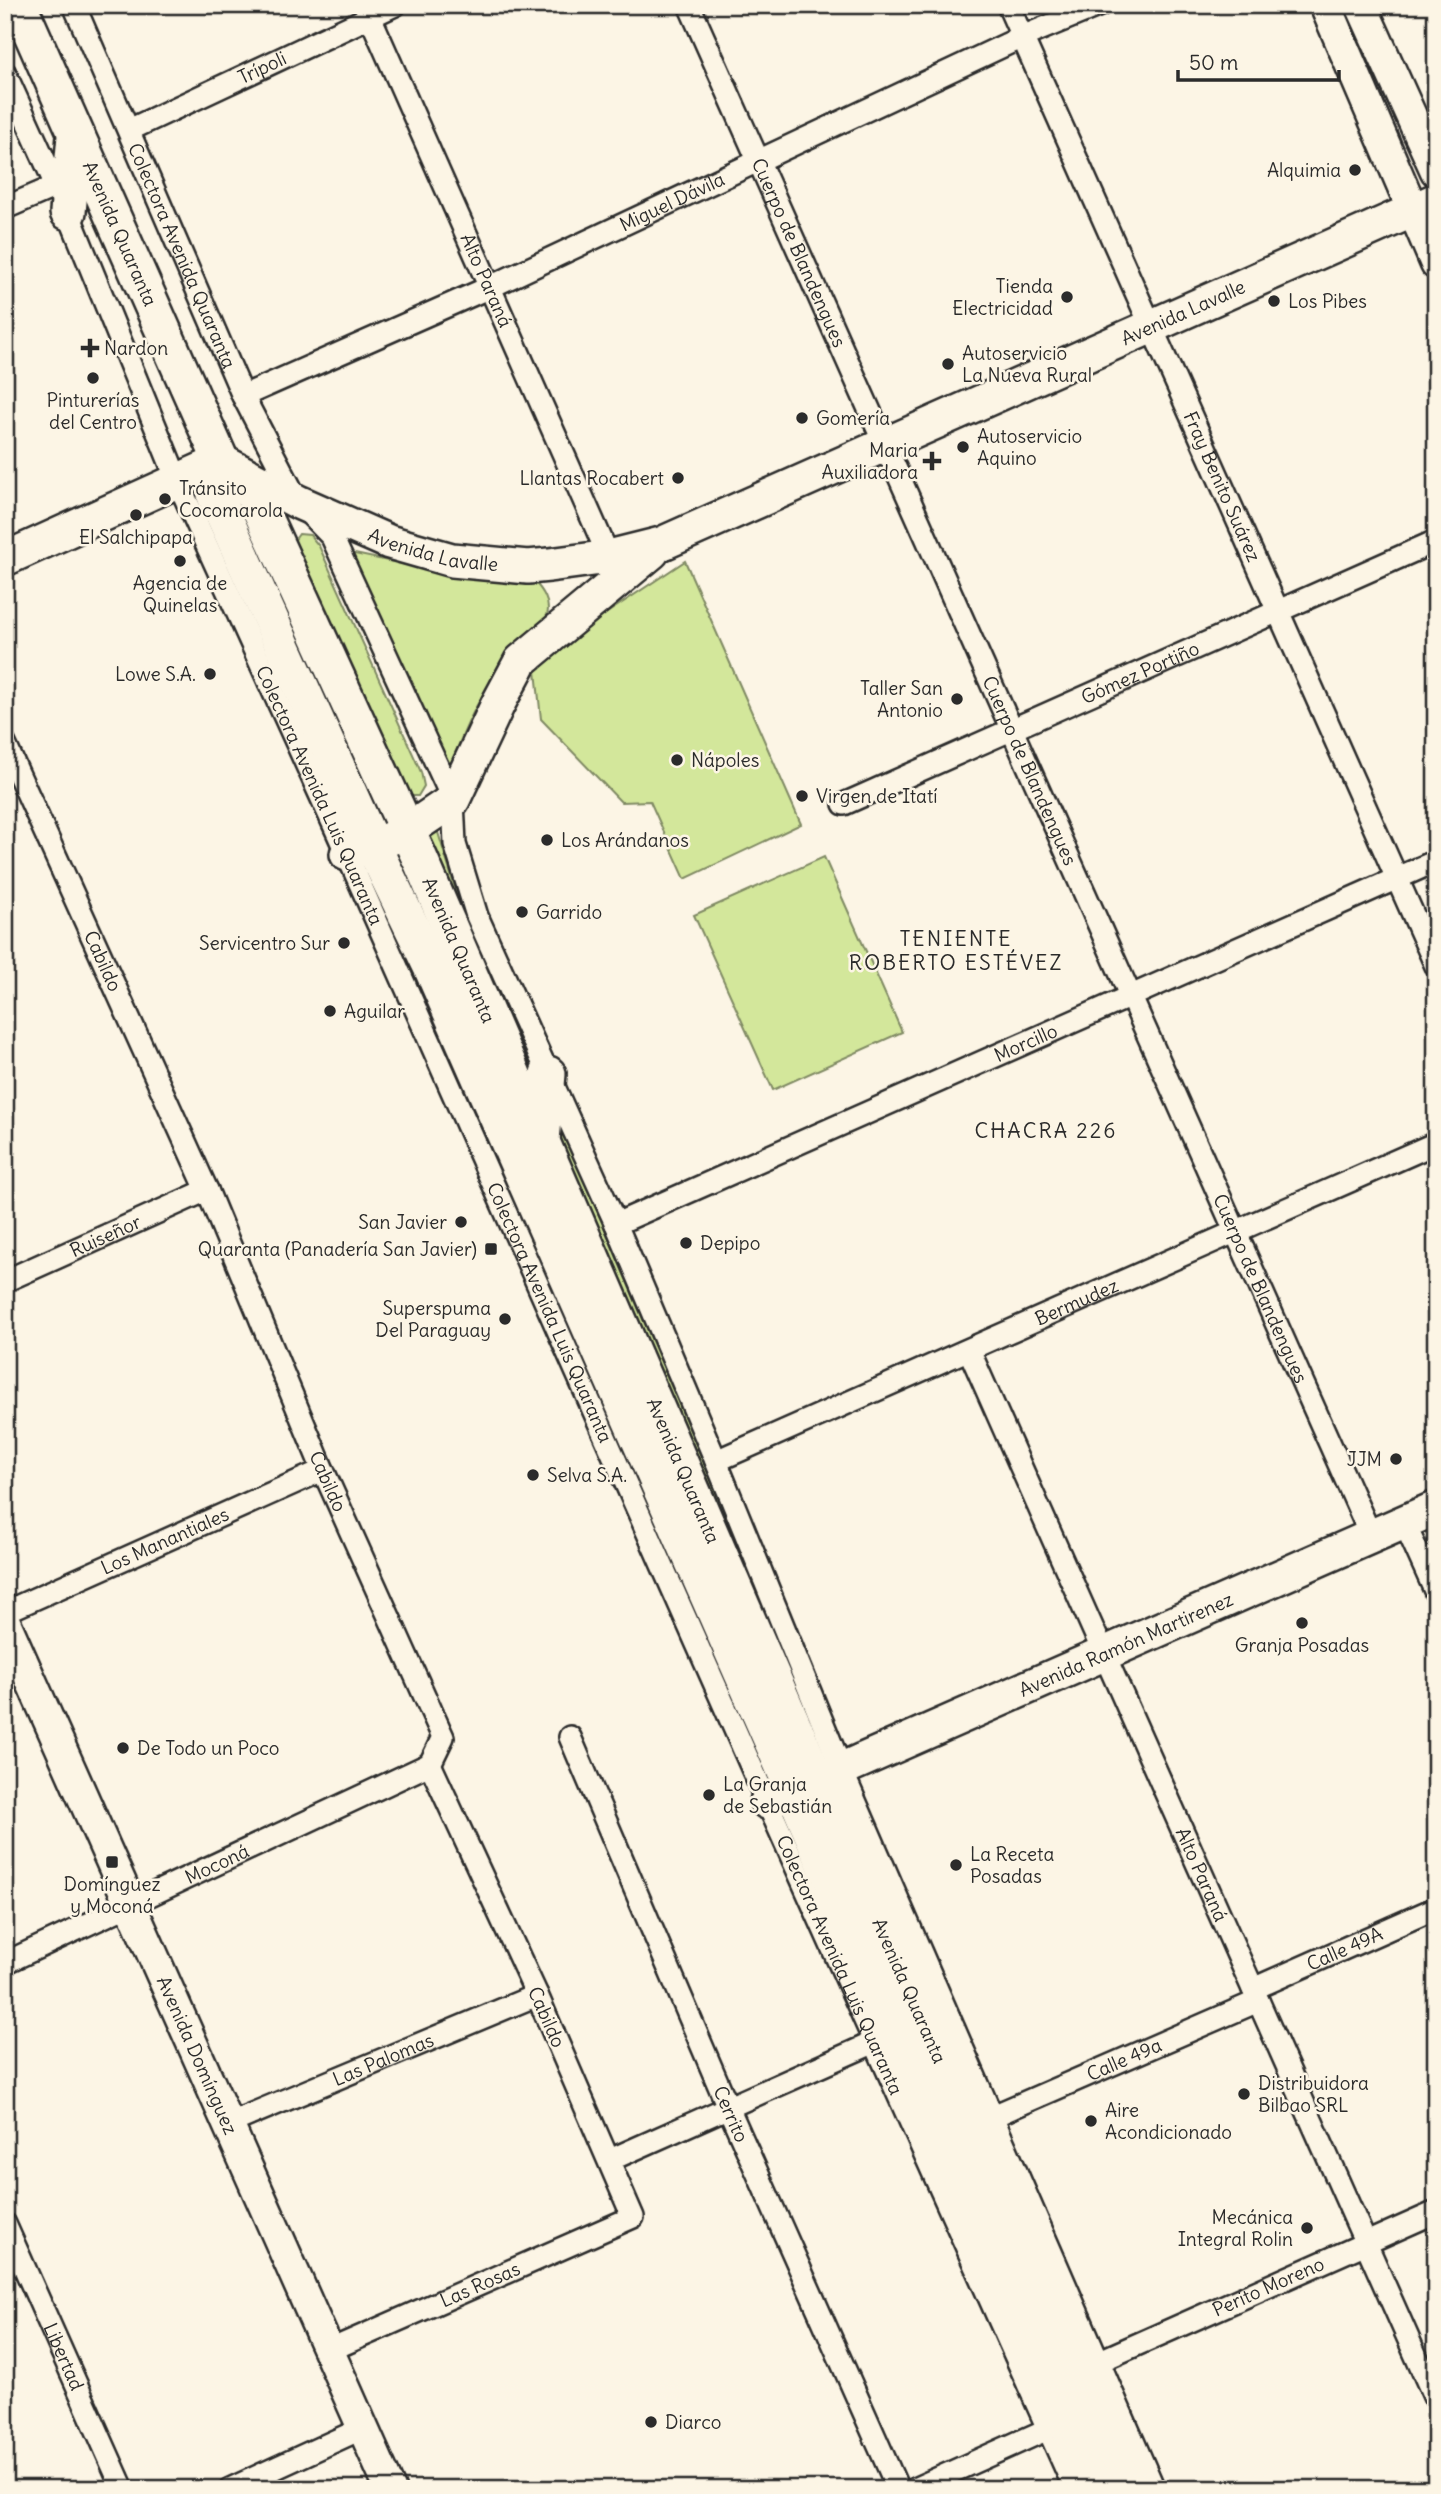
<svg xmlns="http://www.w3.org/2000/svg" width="1441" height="2494" font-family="Delius,sans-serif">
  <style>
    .grass { fill: #d3e79b; stroke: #7f8963; stroke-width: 2 }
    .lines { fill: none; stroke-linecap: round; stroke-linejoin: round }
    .minor-casing { stroke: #2b2b2b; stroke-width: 26 }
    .secondary-casing { stroke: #2b2b2b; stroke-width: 35 }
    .primary-casing { stroke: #2b2b2b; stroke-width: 38 }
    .trunk-casing { stroke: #2b2b2b; stroke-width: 40 }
    .minor { stroke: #fcf5e5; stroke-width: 21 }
    .secondary { stroke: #fcf5e5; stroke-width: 30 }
    .primary { stroke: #fcf5e5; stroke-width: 33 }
    .trunk { stroke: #fcf5e5; stroke-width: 35 }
    .poi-dot { fill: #2b2b2b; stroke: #fcf5e5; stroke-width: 2.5 }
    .labels { text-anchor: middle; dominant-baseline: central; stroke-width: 5; stroke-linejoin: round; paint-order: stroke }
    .street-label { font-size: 19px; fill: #2b2b2b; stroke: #fcf5e5 }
    .poi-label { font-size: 19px; fill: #2b2b2b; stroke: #fcf5e5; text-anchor: start }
    .neighbourhood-label { font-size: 21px; letter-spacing: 2px; fill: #2b2b2b; stroke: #fcf5e5 }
  </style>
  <rect width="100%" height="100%" fill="#fcf5e5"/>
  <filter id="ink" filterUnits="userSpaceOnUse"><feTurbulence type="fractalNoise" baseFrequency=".0143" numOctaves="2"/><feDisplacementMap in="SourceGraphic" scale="14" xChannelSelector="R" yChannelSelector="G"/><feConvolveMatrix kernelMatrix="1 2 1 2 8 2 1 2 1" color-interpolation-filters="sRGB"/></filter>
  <g filter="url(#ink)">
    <g class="grass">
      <path d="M299 534 310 535 319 546 421 772 424 786 418 796H406L291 545Z"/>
      <path d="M350 553 474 579 534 581C542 590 551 602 547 615 539 637 509 659 494 678 475 703 462 736 450 766Z"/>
      <path d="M685 561 801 824 685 879 650 801 621 802 541 719 535 661Z"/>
      <path d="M436 826 456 891 537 1075 530 1094 421 837Z"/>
      <path d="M824 857 902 1032 773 1090 694 915Z"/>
      <path d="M386 895 770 1759 757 1765 374 898Z"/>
      <path d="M555 1112 817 1729 804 1735 551 1136Z"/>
    </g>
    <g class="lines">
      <defs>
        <g id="minor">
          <path id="s1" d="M74 5 243 396 298 502 332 537 453 800 455 844 477 916 616 1224 716 1461 846 1780 1154 2489"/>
          <path id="s2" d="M365 5 609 557"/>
          <path id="s3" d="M689 5 1371 1536"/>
          <path id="s4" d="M1008 5 1436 966"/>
          <path id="s5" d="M5 73 68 212 178 482 338 834 767 1802 1075 2489"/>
          <path id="s6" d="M129 130 395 5"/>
          <path d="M5 208 56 186"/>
          <path id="s7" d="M243 396 490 287 1022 37 1100 5"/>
          <path id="s8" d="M5 744 207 1190 323 1470 443 1737 430 1764"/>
          <path id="s9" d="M844 804 1436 541"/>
          <path id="s10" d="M616 1224 1436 861"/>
          <path id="s11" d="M5 1281 207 1190"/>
          <path id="s12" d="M969 1350 1436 2401"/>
          <path id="s13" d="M716 1461 1436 1143"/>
          <path d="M1404 1522 1436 1593"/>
          <path id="s14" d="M5 1612 323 1470"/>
          <path id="s15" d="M570 1737 728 2107 898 2489"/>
          <path id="s16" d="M5 1963 430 1764"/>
          <path id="s17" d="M1253 1989 1436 1908"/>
          <path id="s18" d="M991 2117 1258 2001"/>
          <path id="s19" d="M228 2124 537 1995"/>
          <path d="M610 2160 875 2042"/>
          <path id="s20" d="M5 2224 123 2489"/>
          <path id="s21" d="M328 2351 633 2217 537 1995 430 1764"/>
          <path id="s22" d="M1100 2361 1436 2212"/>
          <path d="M230 2489 363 2428"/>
          <path d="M914 2489 1048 2429"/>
        </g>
        <g id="secondary">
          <path d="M1325 5 1436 264"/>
          <path d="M1361 5 1436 171"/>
          <path id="s23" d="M5 1622 390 2489"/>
        </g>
        <g id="primary">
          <path id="s24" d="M5 559 221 461 298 502 389 542 452 560 528 567 549 565 609 557 661 544 1436 200"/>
          <path d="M347 854 373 846 407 831 453 800 498 704 521 661 652 552"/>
          <path id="s25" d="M767 1802 1436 1508"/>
        </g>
        <g id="trunk">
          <path id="s26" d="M19 5 221 461 254 496 420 859 826 1801 1129 2489"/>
          <path d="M68 212 75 136"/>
          <path d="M221 461 215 496 373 846 431 967 773 1744 1066 2421 1097 2489"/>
          <path d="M542 1140 548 1074"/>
        </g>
      </defs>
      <use href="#minor" class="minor-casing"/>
      <use href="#secondary" class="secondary-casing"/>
      <use href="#primary" class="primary-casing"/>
      <use href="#trunk" class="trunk-casing"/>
      <use href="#minor" class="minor"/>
      <use href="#secondary" class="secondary"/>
      <use href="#primary" class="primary"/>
      <use href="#trunk" class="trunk"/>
    </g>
  </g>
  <g class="poi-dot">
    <circle cx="1355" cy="170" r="7"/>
    <circle cx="1067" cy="297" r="7"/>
    <circle cx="1274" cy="301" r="7"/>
    <path d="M86.5 337.5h7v7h7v7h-7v7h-7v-7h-7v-7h7z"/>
    <circle cx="948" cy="364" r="7"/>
    <circle cx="93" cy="378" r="7"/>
    <circle cx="802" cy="418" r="7"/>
    <circle cx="963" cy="447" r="7"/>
    <path d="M928.5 450.5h7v7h7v7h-7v7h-7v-7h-7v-7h7z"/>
    <circle cx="678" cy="478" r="7"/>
    <circle cx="165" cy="499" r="7"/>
    <circle cx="136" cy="515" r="7"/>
    <circle cx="180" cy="561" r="7"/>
    <circle cx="210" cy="674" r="7"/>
    <circle cx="957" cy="699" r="7"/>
    <circle cx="677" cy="760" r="7"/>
    <circle cx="802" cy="796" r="7"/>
    <circle cx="547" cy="840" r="7"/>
    <circle cx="522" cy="912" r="7"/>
    <circle cx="344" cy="943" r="7"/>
    <circle cx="330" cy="1011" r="7"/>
    <circle cx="461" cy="1222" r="7"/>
    <circle cx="686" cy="1243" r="7"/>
    <rect x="484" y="1242" width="14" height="14" rx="3.5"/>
    <circle cx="505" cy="1319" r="7"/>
    <circle cx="1396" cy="1459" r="7"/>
    <circle cx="533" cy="1475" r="7"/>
    <circle cx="1302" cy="1623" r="7"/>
    <circle cx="123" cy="1748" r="7"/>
    <circle cx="709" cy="1795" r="7"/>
    <rect x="105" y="1855" width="14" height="14" rx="3.5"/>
    <circle cx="956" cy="1865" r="7"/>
    <circle cx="1244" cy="2094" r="7"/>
    <circle cx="1091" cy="2121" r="7"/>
    <circle cx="1307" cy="2228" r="7"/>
    <circle cx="651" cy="2422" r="7"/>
  </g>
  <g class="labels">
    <g class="street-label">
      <text stroke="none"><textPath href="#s6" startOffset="147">Trípoli</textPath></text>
      <text stroke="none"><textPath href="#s7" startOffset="471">Miguel Dávila</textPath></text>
      <text stroke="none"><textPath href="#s26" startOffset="250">Avenida Quaranta</textPath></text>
      <text stroke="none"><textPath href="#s3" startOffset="271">Cuerpo de Blandengues</textPath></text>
      <text stroke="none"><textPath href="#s1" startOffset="273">Colectora Avenida Quaranta</textPath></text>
      <text stroke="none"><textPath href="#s2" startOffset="301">Alto Paraná</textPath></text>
      <text stroke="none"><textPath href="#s24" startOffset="1272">Avenida Lavalle</textPath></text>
      <text stroke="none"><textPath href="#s4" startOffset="527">Fray Benito Suárez</textPath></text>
      <text stroke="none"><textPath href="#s24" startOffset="469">Avenida Lavalle</textPath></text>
      <text stroke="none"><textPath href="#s9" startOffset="324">Gómez Portiño</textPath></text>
      <text stroke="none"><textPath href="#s3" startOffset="838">Cuerpo de Blandengues</textPath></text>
      <text stroke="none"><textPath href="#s5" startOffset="788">Colectora Avenida Luis Quaranta</textPath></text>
      <text stroke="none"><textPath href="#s26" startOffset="1045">Avenida Quaranta</textPath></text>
      <text stroke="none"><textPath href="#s8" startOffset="238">Cabildo</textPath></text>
      <text stroke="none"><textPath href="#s10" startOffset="448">Morcillo</textPath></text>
      <text stroke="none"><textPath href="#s11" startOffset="110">Ruiseñor</textPath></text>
      <text stroke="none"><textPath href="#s3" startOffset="1405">Cuerpo de Blandengues</textPath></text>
      <text stroke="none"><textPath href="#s13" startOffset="394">Bermudez</textPath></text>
      <text stroke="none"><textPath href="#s5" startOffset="1354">Colectora Avenida Luis Quaranta</textPath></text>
      <text stroke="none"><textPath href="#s26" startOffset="1612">Avenida Quaranta</textPath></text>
      <text stroke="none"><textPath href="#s8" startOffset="805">Cabildo</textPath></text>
      <text stroke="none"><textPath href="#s14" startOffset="175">Los Manantiales</textPath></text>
      <text stroke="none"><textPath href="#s25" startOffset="392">Avenida Ramón Martirenez</textPath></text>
      <text stroke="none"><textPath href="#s16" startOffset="234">Moconá</textPath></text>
      <text stroke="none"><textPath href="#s12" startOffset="574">Alto Paraná</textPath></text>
      <text stroke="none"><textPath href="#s17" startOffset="100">Calle 49A</textPath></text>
      <text stroke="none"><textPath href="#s5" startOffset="2068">Colectora Avenida Luis Quaranta</textPath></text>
      <text stroke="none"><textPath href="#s26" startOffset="2179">Avenida Quaranta</textPath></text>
      <text transform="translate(547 2017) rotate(66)">Cabildo</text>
      <text stroke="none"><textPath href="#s23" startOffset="474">Avenida Domínguez</textPath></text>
      <text stroke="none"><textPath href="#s18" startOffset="145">Calle 49a</textPath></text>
      <text stroke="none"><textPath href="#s19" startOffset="168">Las Palomas</textPath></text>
      <text stroke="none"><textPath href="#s15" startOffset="410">Cerrito</textPath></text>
      <text stroke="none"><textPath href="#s21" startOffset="166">Las Rosas</textPath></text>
      <text stroke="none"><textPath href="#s22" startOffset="184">Perito Moreno</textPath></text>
      <text stroke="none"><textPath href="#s20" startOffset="145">Libertad</textPath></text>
    </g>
    <g class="poi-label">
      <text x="1341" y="170" text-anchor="end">Alquimia</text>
      <text x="1053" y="286" text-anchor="end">Tienda<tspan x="1053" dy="22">Electricidad</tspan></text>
      <text x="1288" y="301">Los Pibes</text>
      <text x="104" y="348">Nardon</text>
      <text x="962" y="353">Autoservicio<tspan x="962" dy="22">La Nueva Rural</tspan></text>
      <text x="93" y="400" text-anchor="middle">Pinturerías<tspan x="93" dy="22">del Centro</tspan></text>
      <text x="816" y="418">Gomería</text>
      <text x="977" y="436">Autoservicio<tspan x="977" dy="22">Aquino</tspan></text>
      <text x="918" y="450" text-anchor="end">Maria<tspan x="918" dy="22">Auxiliadora</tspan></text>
      <text x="664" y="478" text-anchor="end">Llantas Rocabert</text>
      <text x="179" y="488">Tránsito<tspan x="179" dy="22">Cocomarola</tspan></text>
      <text x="136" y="537" text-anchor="middle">El Salchipapa</text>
      <text x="180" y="583" text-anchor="middle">Agencia de<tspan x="180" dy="22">Quinelas</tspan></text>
      <text x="196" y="674" text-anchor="end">Lowe S.A.</text>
      <text x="943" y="688" text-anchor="end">Taller San<tspan x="943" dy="22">Antonio</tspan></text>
      <text x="691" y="760">Nápoles</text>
      <text x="816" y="796">Virgen de Itatí</text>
      <text x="561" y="840">Los Arándanos</text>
      <text x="536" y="912">Garrido</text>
      <text x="330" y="943" text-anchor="end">Servicentro Sur</text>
      <text x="344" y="1011">Aguilar</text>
      <text x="447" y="1222" text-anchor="end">San Javier</text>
      <text x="700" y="1243">Depipo</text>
      <text x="477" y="1249" text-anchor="end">Quaranta (Panadería San Javier)</text>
      <text x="491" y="1308" text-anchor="end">Superspuma<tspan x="491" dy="22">Del Paraguay</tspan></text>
      <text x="1382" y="1459" text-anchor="end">JJM</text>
      <text x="547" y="1475">Selva S.A.</text>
      <text x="1302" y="1645" text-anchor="middle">Granja Posadas</text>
      <text x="137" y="1748">De Todo un Poco</text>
      <text x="723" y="1784">La Granja<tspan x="723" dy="22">de Sebastián</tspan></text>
      <text x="970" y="1854">La Receta<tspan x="970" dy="22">Posadas</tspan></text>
      <text x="112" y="1884" text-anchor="middle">Domínguez<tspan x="112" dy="22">y Moconá</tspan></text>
      <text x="1258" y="2083">Distribuidora<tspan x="1258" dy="22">Bilbao SRL</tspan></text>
      <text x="1105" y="2110">Aire<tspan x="1105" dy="22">Acondicionado</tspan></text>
      <text x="1293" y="2217" text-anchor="end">Mecánica<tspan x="1293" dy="22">Integral Rolin</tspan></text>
      <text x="665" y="2422">Diarco</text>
    </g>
    <g class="neighbourhood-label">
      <text x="956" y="938">TENIENTE<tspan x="956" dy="24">ROBERTO ESTÉVEZ</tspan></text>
      <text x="1046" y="1130">CHACRA 226</text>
    </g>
  </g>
  <rect width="1441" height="2494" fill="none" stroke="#fcf5e5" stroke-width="28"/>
  <rect x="14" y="14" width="1413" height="2466" fill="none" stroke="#2b2b2b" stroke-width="2.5" filter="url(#ink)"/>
  <path d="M1178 70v10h161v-10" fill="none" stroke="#2b2b2b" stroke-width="3.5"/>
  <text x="1189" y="70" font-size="21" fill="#2b2b2b" stroke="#fcf5e5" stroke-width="5" paint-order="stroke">50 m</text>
</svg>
